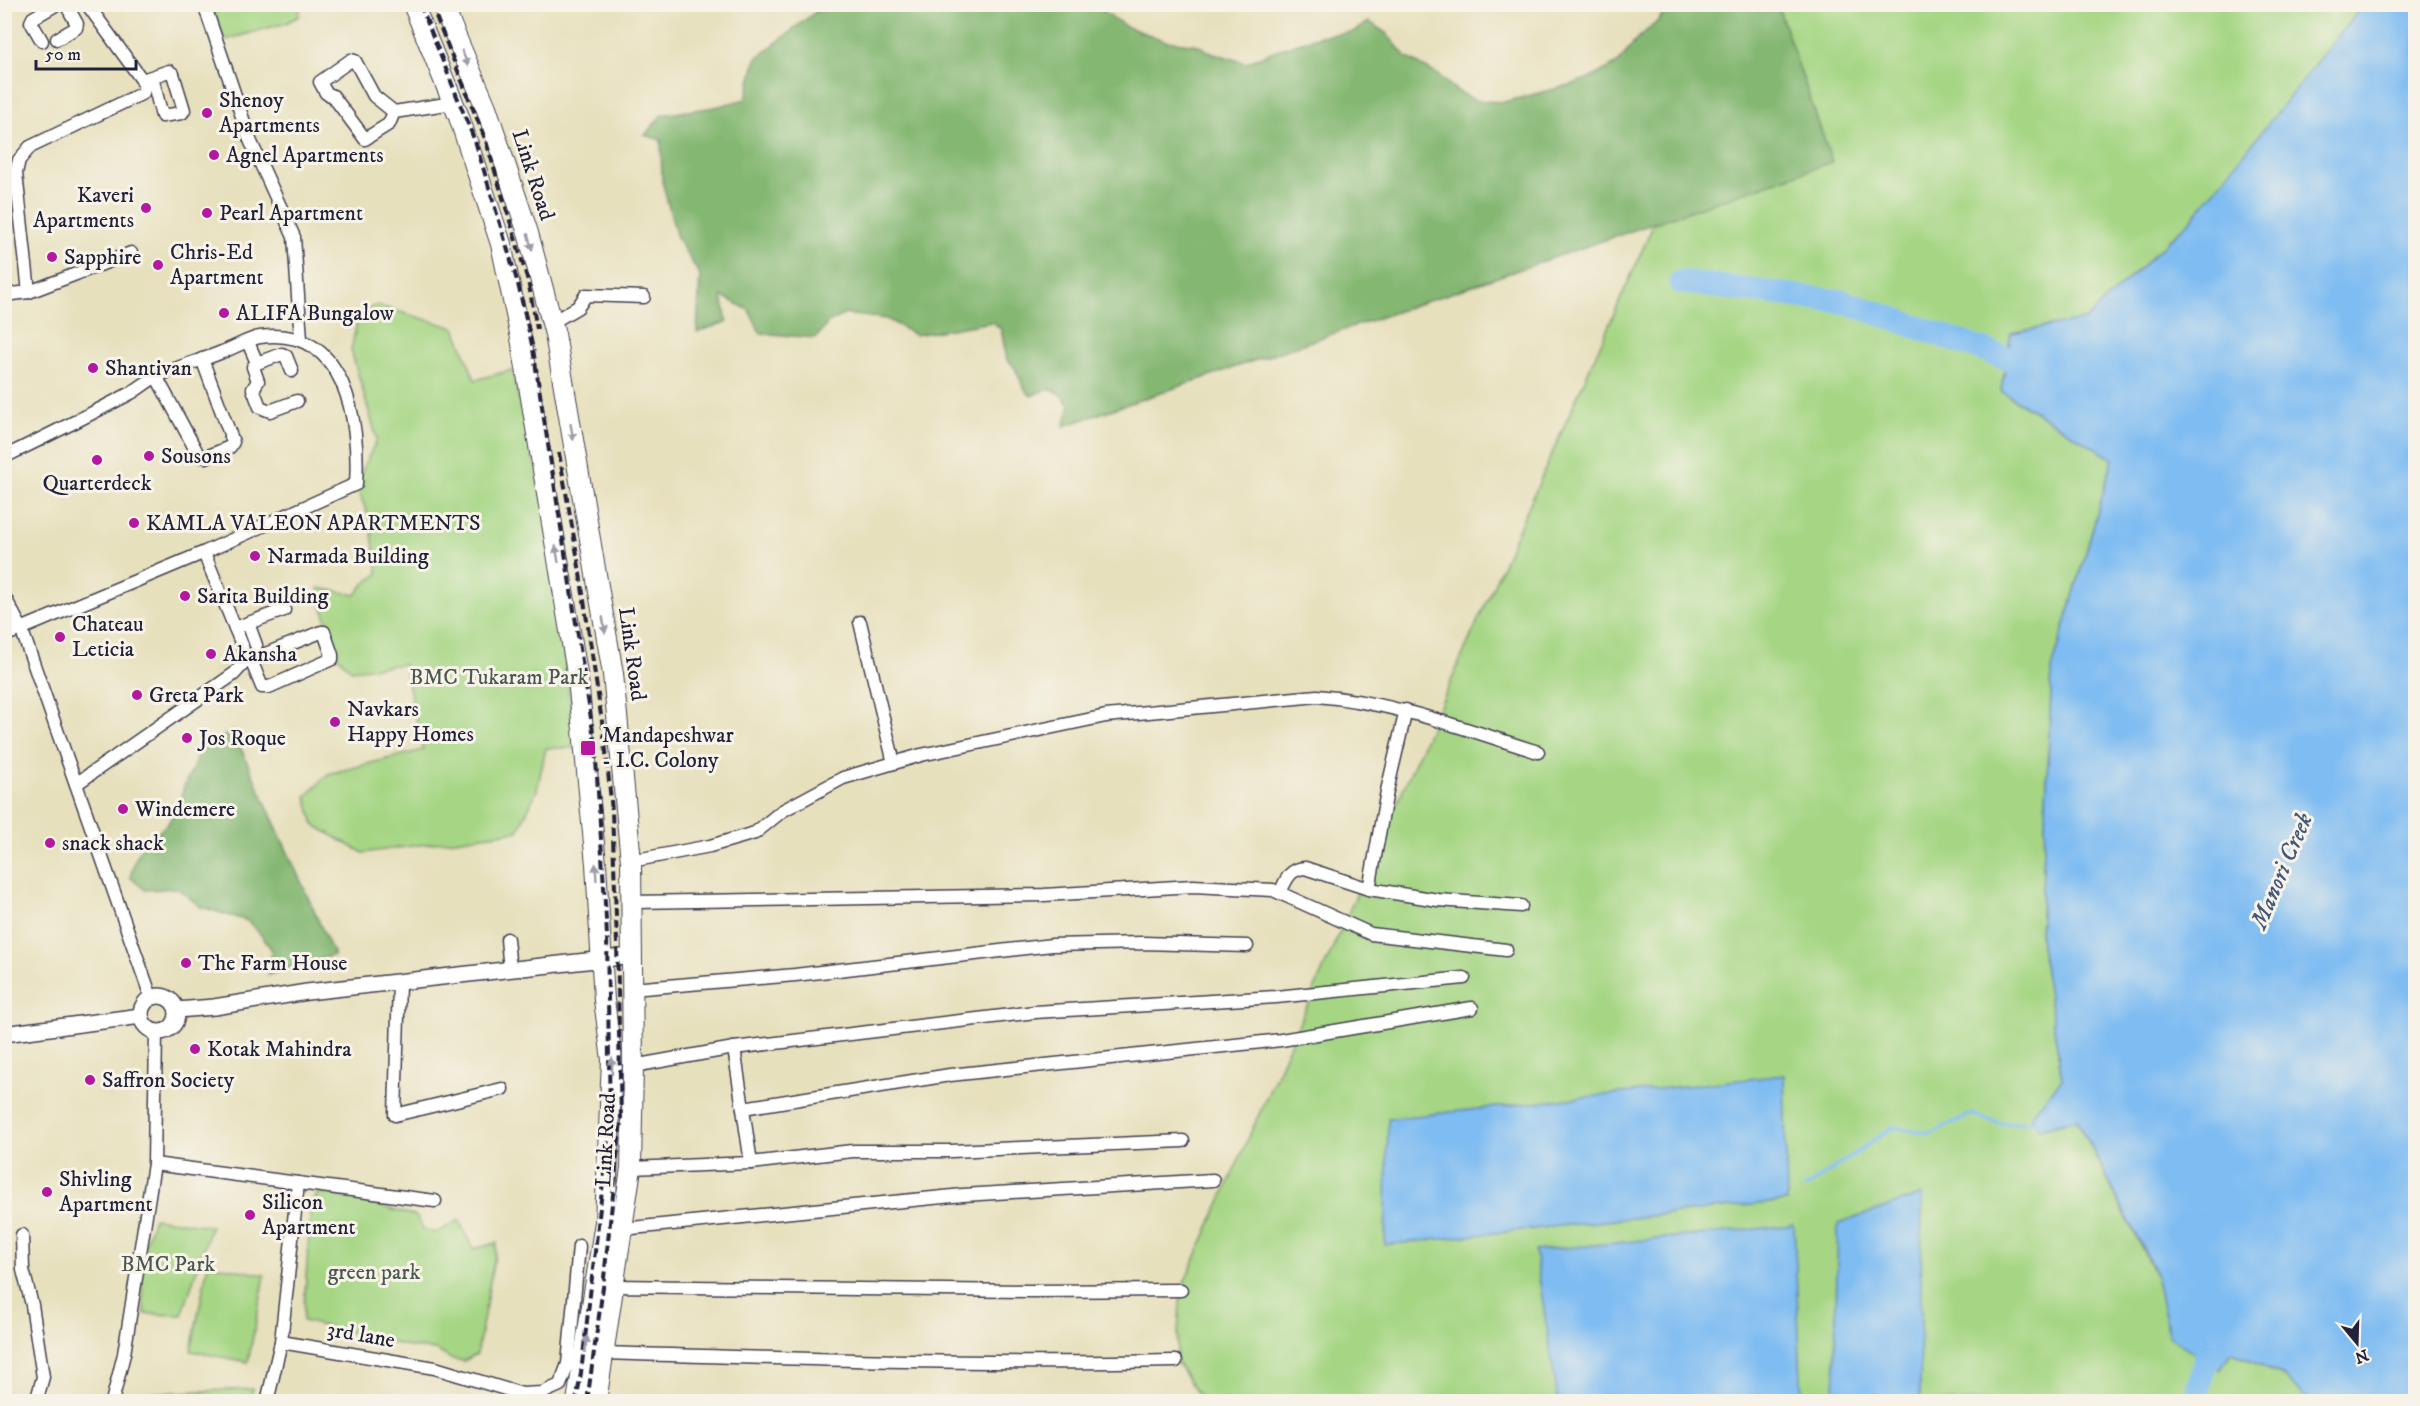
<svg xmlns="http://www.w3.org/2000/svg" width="2420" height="1406" font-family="'IM FELL DW Pica',serif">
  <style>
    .green { fill: #a6d684; stroke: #647c60; stroke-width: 1.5 }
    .forest { fill: #84b772; stroke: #536c56; stroke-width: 1.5 }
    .water { fill: #7ebcf2; stroke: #506f96; stroke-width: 1.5 }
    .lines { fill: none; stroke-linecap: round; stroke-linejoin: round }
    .stream { stroke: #7ebcf2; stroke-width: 4 }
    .river { stroke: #7ebcf2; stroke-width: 24 }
    .minor-casing { stroke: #403e4e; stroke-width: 15 }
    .tertiary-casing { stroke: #403e4e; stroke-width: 18 }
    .primary-casing { stroke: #403e4e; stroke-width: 22 }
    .minor { stroke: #fff; stroke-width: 12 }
    .tertiary { stroke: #fff; stroke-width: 15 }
    .primary { stroke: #fff; stroke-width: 20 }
    .rail { stroke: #22223b; stroke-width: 4; stroke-dasharray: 9 4.5; stroke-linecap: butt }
    .oneway { fill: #9c9ca7 }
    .poi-dot { fill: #b5179e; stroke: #f7f3e8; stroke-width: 2 }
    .labels { text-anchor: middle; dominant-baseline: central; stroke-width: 6; stroke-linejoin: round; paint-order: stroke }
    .poi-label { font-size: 22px; fill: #22223b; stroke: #f7f3e8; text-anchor: start }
    .street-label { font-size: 22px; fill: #22223b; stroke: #f7f3e8 }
    .park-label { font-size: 22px; fill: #4a5851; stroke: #f7f3e8 }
    .water-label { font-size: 24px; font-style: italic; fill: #42587b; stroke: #f7f3e8 }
  </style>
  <rect width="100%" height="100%" fill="#f7f3e8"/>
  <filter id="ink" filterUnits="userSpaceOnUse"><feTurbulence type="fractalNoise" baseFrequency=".0167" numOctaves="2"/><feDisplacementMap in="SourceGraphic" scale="12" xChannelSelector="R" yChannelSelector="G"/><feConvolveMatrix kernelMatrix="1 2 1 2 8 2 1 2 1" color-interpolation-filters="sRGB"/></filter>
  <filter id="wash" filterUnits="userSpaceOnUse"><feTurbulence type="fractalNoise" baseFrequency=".008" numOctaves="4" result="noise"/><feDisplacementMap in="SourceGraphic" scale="24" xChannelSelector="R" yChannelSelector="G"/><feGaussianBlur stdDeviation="1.35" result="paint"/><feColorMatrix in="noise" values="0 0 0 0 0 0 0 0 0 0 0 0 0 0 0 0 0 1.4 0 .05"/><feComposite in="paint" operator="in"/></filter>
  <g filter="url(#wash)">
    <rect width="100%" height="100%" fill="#e7e0bd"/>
    <g class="green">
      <path d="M211 5H300L299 16 286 23 225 40Z"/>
      <path d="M1751 5H2364L2191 220 2085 320 2011 333 2001 391 2113 459 2052 669 2040 938 2062 1079 2039 1129 2077 1119 2157 1279 2220 1369 2231 1352 2283 1376 2311 1401 1203 1402 1176 1361 1181 1290Z"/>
      <path d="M376 305 455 328 475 380 512 370 547 516 576 748H546L537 790 518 831 363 853 314 825 306 797 328 774 423 750 404 664 351 670 334 652 318 588 356 595 364 584 378 574 370 521 356 484 377 439 351 350 359 313Z"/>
      <path d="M318 1193H329L416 1216 423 1229 436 1233 459 1220 473 1249 497 1243 477 1354 464 1361 451 1359 436 1350 411 1347 303 1321 311 1205Z"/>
      <path d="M154 1218 211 1226 182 1315 145 1314 139 1262Z"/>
      <path d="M208 1264 265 1275 248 1362 191 1351Z"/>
      <path d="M253 1389 250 1401H125L127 1394Z"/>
    </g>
    <g class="forest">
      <path d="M1777 4 1832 162 1064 426 1070 406C1057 388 1051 385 1031 396 1017 384 1022 371 1007 360L1001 329 992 322 915 335 887 319 846 314 829 322 816 338 760 333 749 310 722 296 727 322 697 332 700 275 677 238 662 181 661 140 645 135 662 115 715 107 746 99 756 59 824 5H1095L1125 26 1166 41 1199 45 1207 51 1246 63 1274 51 1320 36 1353 32 1369 22 1386 33 1406 57 1435 73 1457 91 1477 101 1504 102 1570 85 1595 76 1619 62 1637 39 1657 22 1670 5Z"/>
      <path d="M233 731 334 955 268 975 272 950 261 935 248 921 201 907 177 888 145 890 130 877 135 860 141 849 168 823 179 807 184 786 193 768 199 750Z"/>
    </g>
    <g class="water">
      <path d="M2364 4 2416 5V1401L2311 1402 2283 1376 2231 1352 2220 1370 2169 1336 2156 1274 2077 1119 2039 1129 2031 1115 2062 1079 2040 938 2052 669 2113 459 2001 391 2011 333 2085 320 2191 220Z"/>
      <path d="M1784 1075 1787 1201 1385 1245 1388 1119Z"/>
      <path d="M1922 1194 1920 1401H1834L1838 1224Z"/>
      <path d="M1794 1225 1802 1401H1558L1535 1251Z"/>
    </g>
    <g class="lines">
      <path class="stream" d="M1805 1188 1893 1127 1931 1133 1972 1114 2002 1124 2037 1121"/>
      <g class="river">
        <path d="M1681 282 1845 302 2038 369"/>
        <path d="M2196 1402 2205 1360 2209 1327"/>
      </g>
    </g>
  </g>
  <g filter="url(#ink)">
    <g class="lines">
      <defs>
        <g id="minor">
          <path d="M204 4 250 140 294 237 301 340"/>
          <path d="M57 39 76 28 77 24 68 8"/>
          <path d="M42 41 31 22 33 18 57 4"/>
          <path d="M142 80 169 71 173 74 184 110 182 113 162 116 152 77"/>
          <path d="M394 112 374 96 355 61 351 60 320 82 326 93 333 96 365 139 389 124 394 112 453 103"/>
          <path d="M29 292 131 253"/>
          <path d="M4 295 29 292 16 173 19 160 30 147 143 93 144 87 142 80 87 4"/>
          <path d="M551 323 578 307 586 295 644 297"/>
          <path d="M248 342 257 363 253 367 258 381 253 389 260 407 270 411 297 401"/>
          <path d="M257 363 282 354 286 356 292 371"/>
          <path d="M156 376 199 456 206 457 230 447 233 442 202 359"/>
          <path d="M4 457C47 436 89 415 131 393 140 388 148 380 158 376 178 366 201 361 222 352 234 348 248 339 260 337 346 325 360 421 356 484L205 552 4 636"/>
          <path d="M4 596 21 628 151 997"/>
          <path d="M860 622 894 763"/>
          <path d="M248 623 256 645"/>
          <path d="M235 628 284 610"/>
          <path d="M245 662 321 632H324L332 655V659L269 687H262L251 660"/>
          <path d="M76 784 234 674 245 662 242 645 204 553"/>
          <path d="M631 861 710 846 755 833 782 811 843 778 921 755 1106 716 1317 696C1393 702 1465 729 1538 752"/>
          <path d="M1369 889 1387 791 1406 710"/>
          <path d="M1280 893C1286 880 1289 869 1305 868L1369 889 1438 900 1521 906"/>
          <path d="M633 902 1044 895 1193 886 1273 890 1371 934 1506 950"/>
          <path d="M507 939 510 970"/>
          <path d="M399 983 395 1115 502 1089"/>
          <path d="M632 989 795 975 1052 945 1143 943 1247 946"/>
          <path d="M734 1048 751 1163"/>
          <path d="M633 1066 734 1048 1035 1012 1276 997 1464 978"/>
          <path d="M743 1108 950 1075 1281 1040 1472 1008"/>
          <path d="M154 1164 435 1201"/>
          <path d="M631 1168 751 1163 852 1151H951L1183 1141"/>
          <path d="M622 1229 963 1195 1213 1180"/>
          <path d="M22 1235 23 1270 32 1305 43 1377 36 1402"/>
          <path d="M613 1286 1031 1291 1181 1290"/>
          <path d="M281 1342 435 1368 522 1394 542 1393 560 1385 568 1364 579 1246"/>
          <path d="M603 1353C794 1359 985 1365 1176 1361"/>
          <path d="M112 1402 124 1354 154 1164 156 1032"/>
          <path d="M267 1402 281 1342 298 1183"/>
        </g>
        <g id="tertiary">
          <circle cx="159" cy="1014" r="18"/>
          <path d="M177 1010 214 1007 307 992 631 956"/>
          <path d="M4 1034 141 1016"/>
        </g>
        <g id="primary">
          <path d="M413 4 459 117 501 244 521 338 578 679 596 864 604 1000 612 1060 605 1222 577 1402"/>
          <path d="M442 4 486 107 528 233 555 334 613 674 631 861 633 1066 631 1168 596 1402"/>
        </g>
      </defs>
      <use href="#minor" class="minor-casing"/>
      <use href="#tertiary" class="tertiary-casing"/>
      <use href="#primary" class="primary-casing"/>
      <use href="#minor" class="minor"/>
      <use href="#tertiary" class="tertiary"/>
      <use href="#primary" class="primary"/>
      <g class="rail">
        <path d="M420 4 476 144 518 284 533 349 595 744 607 935 610 1121 581 1373 576 1402"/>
        <path d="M431 4 486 141 528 281 537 329"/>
        <path d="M559 453 578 560 605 742 612 811 617 942 621 1121 603 1287 587 1402"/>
      </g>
    </g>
    <defs><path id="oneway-solid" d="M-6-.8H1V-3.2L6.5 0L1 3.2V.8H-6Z" transform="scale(1.5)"/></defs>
    <g class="oneway">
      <use href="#oneway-solid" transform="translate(465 58) rotate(67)"/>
      <use href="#oneway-solid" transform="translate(530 242) rotate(75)"/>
      <use href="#oneway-solid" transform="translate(572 432) rotate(80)"/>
      <use href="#oneway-solid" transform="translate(557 554) rotate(-100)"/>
      <use href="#oneway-solid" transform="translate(604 625) rotate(81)"/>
      <use href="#oneway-solid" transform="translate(596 872) rotate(-93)"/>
      <use href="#oneway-solid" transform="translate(612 1066) rotate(-90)"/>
      <use href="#oneway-solid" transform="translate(586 1344) rotate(-82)"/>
    </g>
  </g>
  <g class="poi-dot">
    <circle cx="207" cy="113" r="6"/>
    <circle cx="214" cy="155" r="6"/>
    <circle cx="146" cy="208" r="6"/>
    <circle cx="207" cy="213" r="6"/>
    <circle cx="52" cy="257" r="6"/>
    <circle cx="158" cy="265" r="6"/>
    <circle cx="224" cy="313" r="6"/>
    <circle cx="93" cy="368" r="6"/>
    <circle cx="149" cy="456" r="6"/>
    <circle cx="97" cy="460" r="6"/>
    <circle cx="134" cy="523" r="6"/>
    <circle cx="255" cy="556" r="6"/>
    <circle cx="185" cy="596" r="6"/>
    <circle cx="60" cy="637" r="6"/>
    <circle cx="211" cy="654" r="6"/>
    <circle cx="137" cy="695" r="6"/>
    <circle cx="335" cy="722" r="6"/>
    <circle cx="187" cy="738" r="6"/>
    <rect x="580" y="740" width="16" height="16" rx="3"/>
    <circle cx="123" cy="809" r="6"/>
    <circle cx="50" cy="843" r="6"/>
    <circle cx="186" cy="963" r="6"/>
    <circle cx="195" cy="1049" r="6"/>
    <circle cx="90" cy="1080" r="6"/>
    <circle cx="47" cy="1192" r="6"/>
    <circle cx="250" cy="1215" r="6"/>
  </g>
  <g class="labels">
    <g class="poi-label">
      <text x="219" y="100">Shenoy<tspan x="219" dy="25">Apartments</tspan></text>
      <text x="226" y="155">Agnel Apartments</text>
      <text x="134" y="195" text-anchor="end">Kaveri<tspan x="134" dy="25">Apartments</tspan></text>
      <text x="219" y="213">Pearl Apartment</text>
      <text x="170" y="252">Chris-Ed<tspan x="170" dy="25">Apartment</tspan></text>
      <text x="64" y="257">Sapphire</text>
      <text x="236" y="313">ALIFA Bungalow</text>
      <text x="105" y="368">Shantivan</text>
      <text x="161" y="456">Sousons</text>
      <text x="97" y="483" text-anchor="middle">Quarterdeck</text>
      <text x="146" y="523">KAMLA VALEON APARTMENTS</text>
      <text x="267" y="556">Narmada Building</text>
      <text x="197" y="596">Sarita Building</text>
      <text x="72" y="624">Chateau<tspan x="72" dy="25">Leticia</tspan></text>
      <text x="223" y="654">Akansha</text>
      <text x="149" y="695">Greta Park</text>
      <text x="347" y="709">Navkars<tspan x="347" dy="25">Happy Homes</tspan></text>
      <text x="602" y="735">Mandapeshwar<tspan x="602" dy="25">- I.C. Colony</tspan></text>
      <text x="199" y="738">Jos Roque</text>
      <text x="135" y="809">Windemere</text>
      <text x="62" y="843">snack shack</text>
      <text x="198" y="963">The Farm House</text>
      <text x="207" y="1049">Kotak Mahindra</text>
      <text x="102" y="1080">Saffron Society</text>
      <text x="59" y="1179">Shivling<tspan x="59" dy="25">Apartment</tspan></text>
      <text x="262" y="1202">Silicon<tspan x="262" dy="25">Apartment</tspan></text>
    </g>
    <g class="street-label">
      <text transform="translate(533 175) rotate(72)">Link Road</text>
      <text transform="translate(632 654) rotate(82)">Link Road</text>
      <text transform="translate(606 1140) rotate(-87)">Link Road</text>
      <text transform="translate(361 1335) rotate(10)">3rd lane</text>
    </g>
    <g class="park-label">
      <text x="499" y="677">BMC Tukaram Park</text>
      <text x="168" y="1264">BMC Park</text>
      <text x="374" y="1272">green park</text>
    </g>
    <g class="water-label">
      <text transform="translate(2282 871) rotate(-67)">Manori Creek</text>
    </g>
  </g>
  <rect width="2420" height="1406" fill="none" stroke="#f7f3e8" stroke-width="24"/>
  <g transform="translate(2357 1343) rotate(161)" stroke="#f7f3e8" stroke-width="4.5" paint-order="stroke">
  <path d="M0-4.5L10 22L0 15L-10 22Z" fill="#22223b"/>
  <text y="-9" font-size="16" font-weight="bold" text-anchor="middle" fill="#22223b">N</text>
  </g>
  <path d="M36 60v9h100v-9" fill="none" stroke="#22223b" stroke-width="3"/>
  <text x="45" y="60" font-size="18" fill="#22223b" stroke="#f7f3e8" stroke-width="4.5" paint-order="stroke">50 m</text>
</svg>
